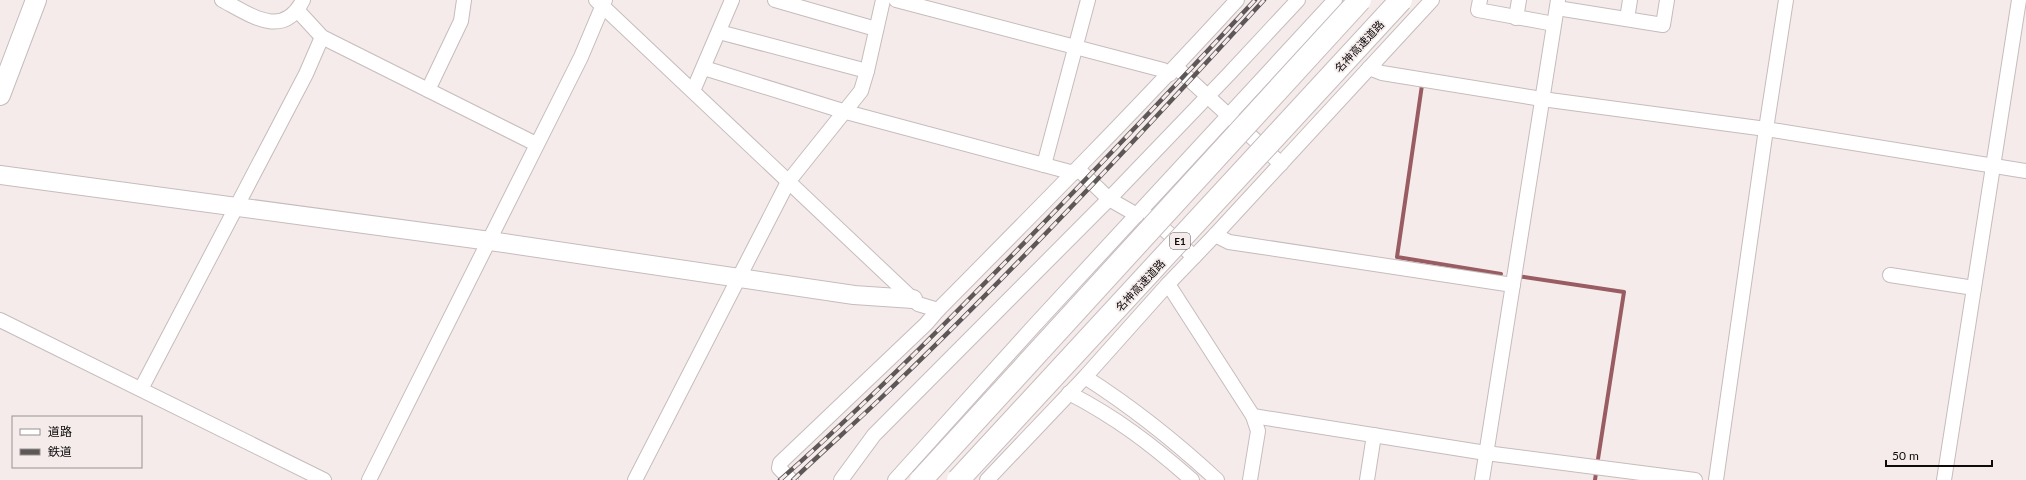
<svg xmlns="http://www.w3.org/2000/svg" width="2026" height="480" font-family="Lato,'Noto Sans JP',sans-serif">
  <style>
    .lines { fill: none; stroke-linecap: round; stroke-linejoin: round }
    .stream { stroke: #995c62; stroke-width: 4 }
    .minor-casing { stroke: #c6bcbd; stroke-width: 16 }
    .tertiary-casing { stroke: #c6bcbd; stroke-width: 20 }
    .secondary-casing { stroke: #c6bcbd; stroke-width: 22 }
    .minor { stroke: #fff; stroke-width: 14 }
    .tertiary { stroke: #fff; stroke-width: 18 }
    .secondary { stroke: #fff; stroke-width: 20 }
    .rail-casing { stroke: #5d5757; stroke-width: 4.5 }
    .rail { stroke: #f5ebeb; stroke-width: 3; stroke-dasharray: 9; stroke-linecap: butt }
    .motorway-bridge-casing { stroke: #c6bcbd; stroke-width: 24; stroke-linecap: butt }
    .motorway-bridge { stroke: #fff; stroke-width: 22 }
    .labels { text-anchor: middle; dominant-baseline: central; stroke-width: 3.5; stroke-linejoin: round; paint-order: stroke }
    .shield { fill: #f5ebeb; stroke: #534e4e; stroke-width: 1 }
    .shield-label { font-size: 10px; font-weight: bold; fill: #0e0b0b }
    .street-label { font-size: 11px; fill: #0e0b0b; stroke: #f5ebeb }
  </style>
  <rect width="100%" height="100%" fill="#f5ebeb"/>
  <g class="lines">
    <g class="stream">
      <path d="M1422 85 1397 257 1501 274"/>
      <path d="M1517 276 1624 292 1598 459"/>
      <path d="M1595 480 1596 473"/>
    </g>
    <defs>
      <g id="minor">
        <path d="M222 0C251 15 283 40 303 0"/>
        <path d="M596 0 918 304 938 310C1039 208 1140 106 1237 0"/>
        <path d="M775 0 876 29"/>
        <path d="M896 0 1163 70 1170 74"/>
        <path d="M1480 0 1478 10 1554 24"/>
        <path d="M1557 8 1663 25 1667 0"/>
        <path d="M298 11 322 37 536 144"/>
        <path d="M1516 18 1519 0"/>
        <path d="M1627 19 1630 0"/>
        <path d="M719 32 867 71"/>
        <path d="M1176 67 1281 164"/>
        <path d="M704 68 846 112 1074 173"/>
        <path d="M1369 68 1382 73 1542 99 1766 129 2026 171"/>
        <path d="M428 90 461 21 464 0"/>
        <path d="M693 91 732 0"/>
        <path d="M1044 165 1088 0"/>
        <path d="M1078 169 1109 199 1137 215"/>
        <path d="M1151 217 1194 257"/>
        <path d="M1215 235 1229 242 1513 285"/>
        <path d="M1890 275 1974 288"/>
        <path d="M1168 284 1253 416 1258 431 1250 480"/>
        <path d="M0 320 324 480"/>
        <path d="M1085 377C1132 407 1176 442 1217 480"/>
        <path d="M141 389 306 74 322 37"/>
        <path d="M1069 393C1117 418 1151 444 1192 480"/>
        <path d="M1253 416 1486 453 1695 480"/>
        <path d="M369 480 581 57 605 0"/>
        <path d="M635 480 788 182 861 91 867 71 883 0"/>
        <path d="M791 480 779 468 780 463 926 324 938 310"/>
        <path d="M841 480 874 435 1109 199 1229 74 1298 0"/>
        <path d="M895 480 1033 327 1335 0"/>
        <path d="M987 480 1085 377 1168 284 1215 235 1432 0"/>
        <path d="M1367 480 1374 435"/>
        <path d="M1482 480 1558 0"/>
        <path d="M1716 480 1766 129 1786 0"/>
        <path d="M1944 480 2019 0"/>
      </g>
      <path id="tertiary" d="M0 175 490 241 854 295 913 299"/>
      <path id="secondary" d="M0 95 36 0"/>
    </defs>
    <use href="#minor" class="minor-casing"/>
    <use href="#tertiary" class="tertiary-casing"/>
    <use href="#secondary" class="secondary-casing"/>
    <use href="#minor" class="minor"/>
    <use href="#tertiary" class="tertiary"/>
    <use href="#secondary" class="secondary"/>
    <defs>
      <g id="rail">
        <path d="M780 480C847 421 911 358 974 294 1069 198 1162 100 1255 0"/>
        <path d="M793 480C822 452 853 425 882 397 1015 270 1140 135 1264 0"/>
      </g>
    </defs>
    <use href="#rail" class="rail-casing"/>
    <use href="#rail" class="rail"/>
    <defs>
      <g id="motorway-bridge">
        <path d="M921 480 1360 0"/>
        <path d="M958 480 1401 0"/>
      </g>
    </defs>
    <use href="#motorway-bridge" class="motorway-bridge-casing"/>
    <use href="#motorway-bridge" class="motorway-bridge"/>
  </g>
  <g class="labels">
    <rect class="shield" x="1170" y="233" width="20" height="16" rx="3"/>
    <g class="shield-label">
      <text x="1180" y="241">E1</text>
    </g>
    <g class="street-label">
      <text transform="translate(1359 46) rotate(-47)">名神高速道路</text>
      <text transform="translate(1140 285) rotate(-47)">名神高速道路</text>
    </g>
  </g>
  <rect x="12" y="416" width="130" height="52" fill="#f5ebeb" stroke="#999191"/>
  <rect x="20" y="429" width="20" height="6" fill="#ffffff" stroke="#999191"/>
  <text x="48" y="436" font-size="12" fill="#0e0b0b">道路</text>
  <rect x="20" y="449" width="20" height="6" fill="#5d5757" stroke="#999191"/>
  <text x="48" y="456" font-size="12" fill="#0e0b0b">鉄道</text>
  <path d="M1886 460v6h106v-6" fill="none" stroke="#0e0b0b" stroke-width="2"/>
  <text x="1892" y="460" font-size="12" fill="#0e0b0b" stroke="#f5ebeb" stroke-width="3" paint-order="stroke">50 m</text>
</svg>
